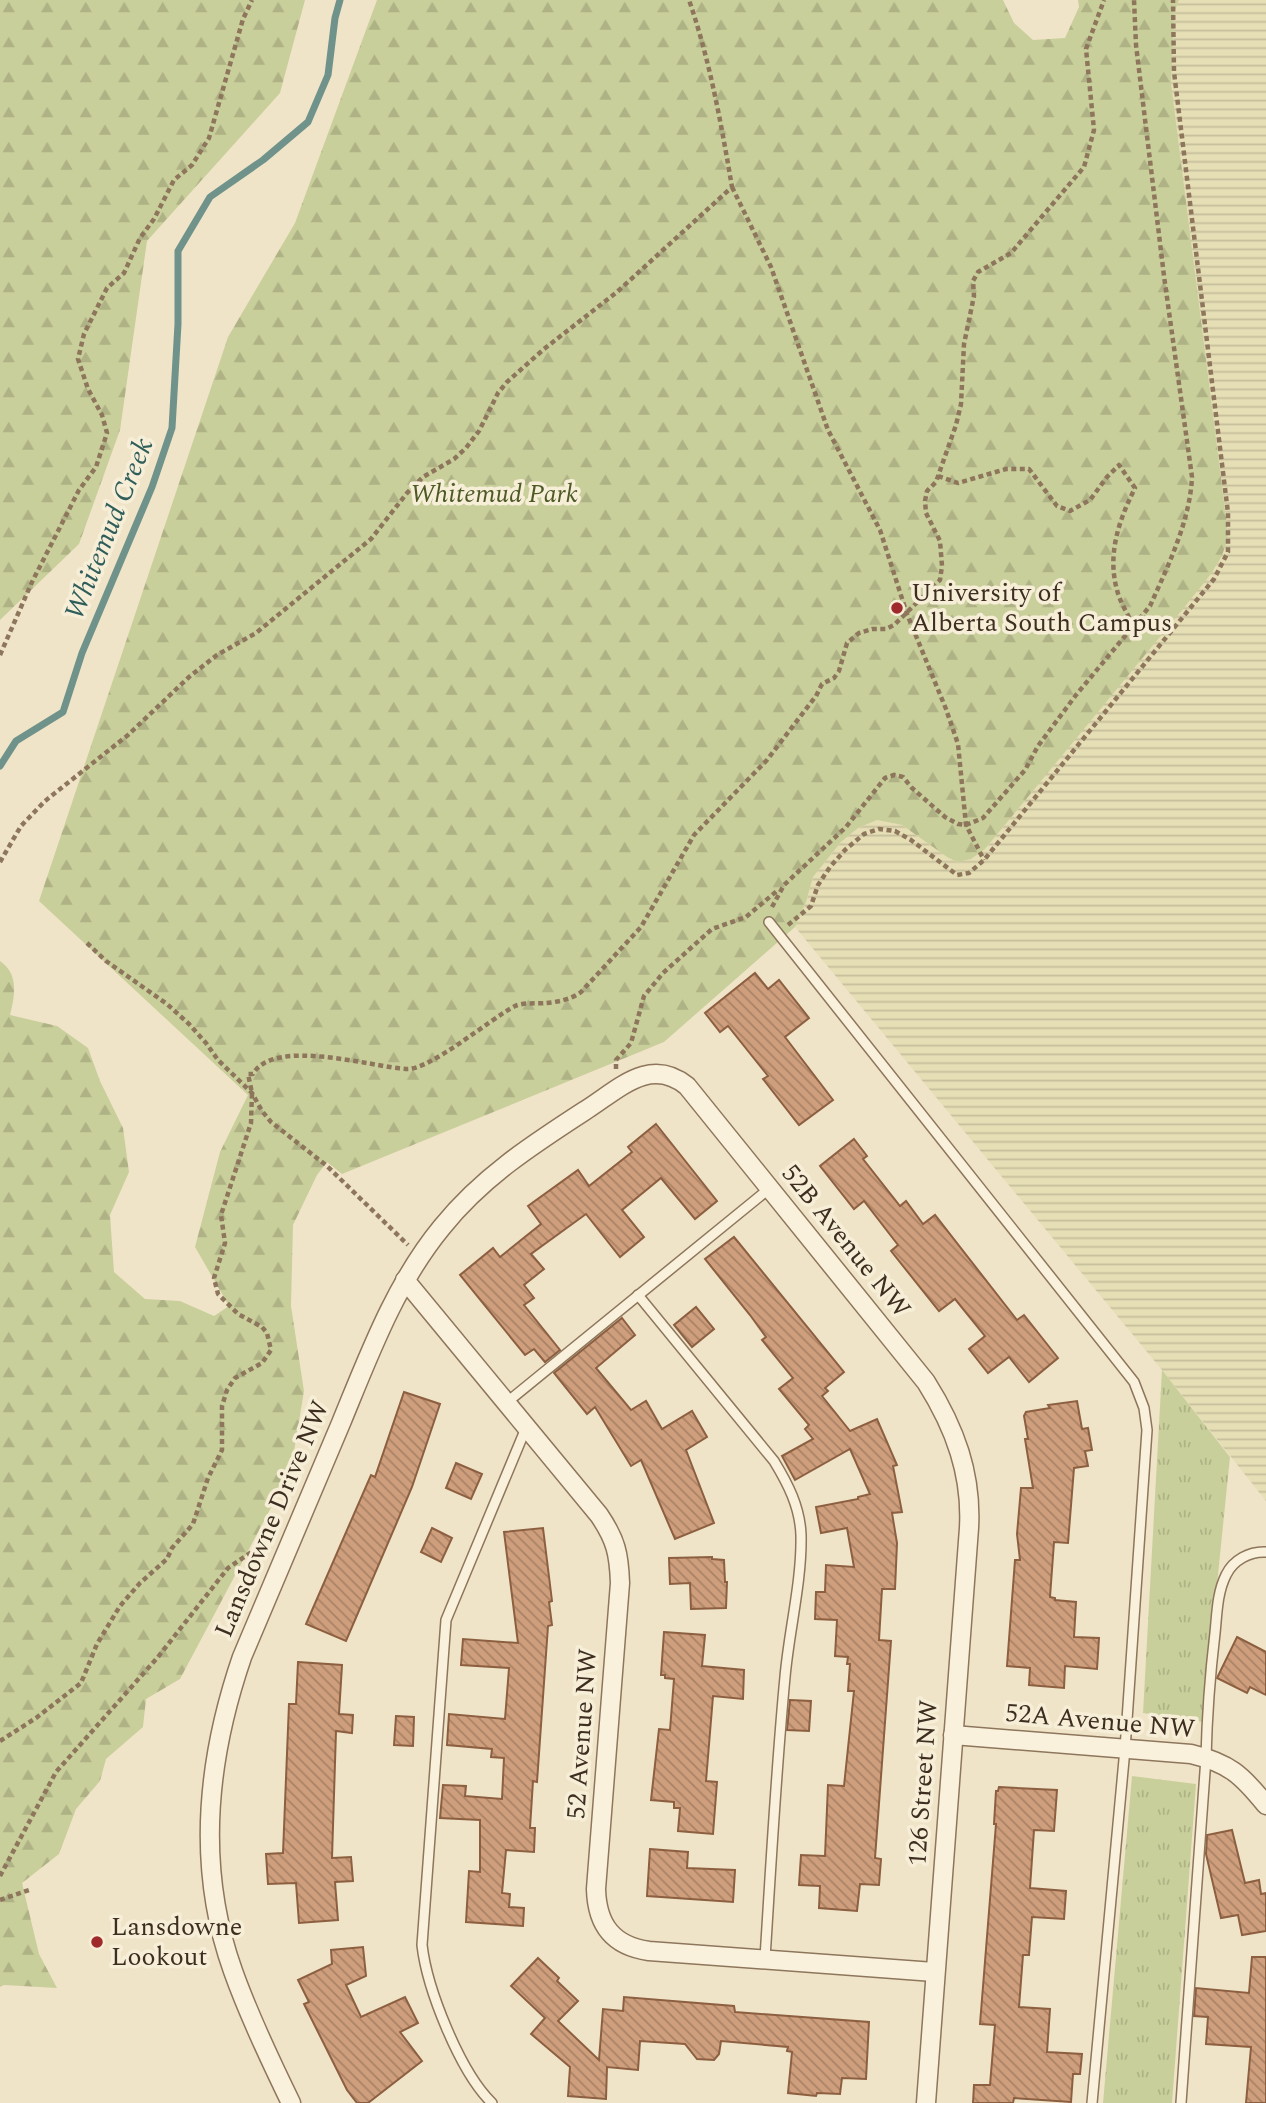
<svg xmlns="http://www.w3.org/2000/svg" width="1266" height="2103" font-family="Spectral,serif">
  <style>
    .farmland { fill: url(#farmland-rules) }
    .grass { fill: url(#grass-tufts) }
    .forest { fill: url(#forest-firs) }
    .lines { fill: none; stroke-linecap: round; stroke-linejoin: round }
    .stream { stroke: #6f938a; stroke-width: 7 }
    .building { fill: url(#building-back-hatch); stroke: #8d5f41; stroke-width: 2 }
    .service-casing { stroke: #8d765c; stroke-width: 12 }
    .minor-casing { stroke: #8d765c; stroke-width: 21 }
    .path { stroke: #8d765c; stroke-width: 4.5; stroke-dasharray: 5 3.5; stroke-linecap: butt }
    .service { stroke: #faf1dc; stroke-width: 9 }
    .minor { stroke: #faf1dc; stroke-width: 18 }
    .poi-dot { fill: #9e2a2b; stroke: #f7eed8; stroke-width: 2.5 }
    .labels { text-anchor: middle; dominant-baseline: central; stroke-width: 7; stroke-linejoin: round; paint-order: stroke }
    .park-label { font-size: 26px; font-style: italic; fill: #4d5a26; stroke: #f7eed8 }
    .poi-label { font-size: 26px; fill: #3d2e20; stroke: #f7eed8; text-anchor: start }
    .street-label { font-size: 26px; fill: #3d2e20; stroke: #f7eed8 }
    .water-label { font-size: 28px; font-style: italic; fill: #2f5d5a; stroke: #f7eed8 }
  </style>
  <defs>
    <pattern id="farmland-rules" width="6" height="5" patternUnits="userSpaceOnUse" patternTransform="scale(1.75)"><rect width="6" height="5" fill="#e6deb5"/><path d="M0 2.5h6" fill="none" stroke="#c6bf9b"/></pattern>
    <pattern id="grass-tufts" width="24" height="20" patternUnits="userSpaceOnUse" patternTransform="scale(1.75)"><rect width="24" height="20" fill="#c9cf9b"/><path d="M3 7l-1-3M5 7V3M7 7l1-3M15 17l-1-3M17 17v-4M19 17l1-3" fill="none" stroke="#aeb285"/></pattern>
    <pattern id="forest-firs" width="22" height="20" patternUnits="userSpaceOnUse" patternTransform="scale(1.75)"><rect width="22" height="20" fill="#c9cf9b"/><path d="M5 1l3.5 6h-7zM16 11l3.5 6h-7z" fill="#aeb285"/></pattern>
    <pattern id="building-back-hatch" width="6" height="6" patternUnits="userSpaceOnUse" patternTransform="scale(1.75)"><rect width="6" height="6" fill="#cf9f7d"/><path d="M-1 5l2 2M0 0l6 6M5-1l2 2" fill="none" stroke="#a98266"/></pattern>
  </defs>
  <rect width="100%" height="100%" fill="#f0e4c8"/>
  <path class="farmland" d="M1179 0H1266V1501L1162 1370 795 927 806 902 813 877 841 842 858 828 877 820 902 825 947 857 957 862 985 849 1216 567 1228 533 1171 83 1175 11Z"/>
  <g class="grass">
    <path d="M1162 1370 1230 1457 1203 1722 1143 1713Z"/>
    <path d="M1132 1776 1196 1784 1172 2103H1103Z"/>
  </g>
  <g class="forest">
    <path d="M0 0H305L280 93 147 241 120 430 79 544 0 620Z"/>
    <path d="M377 0H1003L1014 23 1033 40 1065 38 1079 7 1078 0H1179L1175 11 1171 83 1228 533C1225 562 1204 582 1187 604L985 849 971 859 957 862 947 857 902 825 877 820 858 828 841 842 813 877 806 902 795 927 664 1042 342 1174 327 1162 317 1175 293 1225 291 1306 304 1391 291 1470 180 1679 146 1699 143 1727 106 1759 100 1781 76 1809 59 1854 22 1883 39 1954 57 1988 4 1985 0 1987V961C19 974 15 995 10 1015L57 1026 88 1048 100 1081 123 1128 129 1172 110 1215 114 1272 145 1299 180 1301 214 1316 229 1306 195 1247 220 1152 248 1095 39 901 228 337 295 223Z"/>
  </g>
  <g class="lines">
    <path class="stream" d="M0 766 16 741 63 712 82 653 152 487 172 428 178 324V251L210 197 263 160 308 122 328 75 335 18 340 0"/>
  </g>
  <g class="building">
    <path d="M755 973 768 989 779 980 809 1018 785 1037 833 1100 799 1125 763 1079 768 1076 728 1026 720 1032 705 1013Z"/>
    <path d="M656 1124 717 1201 695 1219 661 1178 622 1210 644 1237 620 1257 586 1214 531 1254 544 1269 524 1285 534 1298 524 1305 560 1350 545 1362 534 1349 525 1355 460 1275 493 1248 500 1257 541 1224 528 1206 578 1170 589 1186 632 1152 628 1147Z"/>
    <path d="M854 1139 867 1156 863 1159 900 1206 906 1201 923 1224 935 1215 1017 1320 1024 1315 1058 1358 1029 1382 1009 1357 988 1373 969 1349 985 1336 955 1299 939 1311 891 1251 898 1245 864 1201 854 1209 820 1166Z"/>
    <path d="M734 1237 844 1372 825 1388 828 1391 822 1396 850 1431 877 1419 897 1465 893 1466 902 1512 892 1513 897 1543 895 1589H882L879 1640 891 1641 875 1858 881 1859 879 1885 860 1884 857 1911 819 1908 820 1886 799 1885 801 1855 825 1856 828 1785 844 1786 854 1691H848L850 1664H847L848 1657 835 1656 837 1620 815 1619 816 1592H825L826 1565 854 1567 847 1528 821 1533 816 1507 858 1499V1497L870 1494 850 1449 795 1480 782 1456 813 1439 805 1429 809 1425 779 1389 793 1378 762 1340 766 1337 750 1315 705 1259Z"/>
    <path d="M696 1307 714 1329 692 1347 674 1325Z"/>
    <path d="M622 1318 635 1335 596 1368 631 1410 646 1401 662 1429 692 1411 707 1437 686 1450 714 1523 675 1539 641 1460 631 1466 595 1407 587 1414 554 1373Z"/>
    <path d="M404 1392 440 1404 412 1487 346 1641 306 1624 371 1475 375 1477Z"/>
    <path d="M1077 1401 1082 1429 1088 1428 1092 1450 1085 1451 1088 1466 1074 1468 1068 1543 1054 1542 1050 1597 1055 1598V1600L1076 1602 1074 1637 1099 1638 1097 1669 1065 1666 1064 1688 1029 1685 1030 1668 1007 1666 1015 1560H1020L1017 1534 1021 1488H1033L1025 1439H1028L1024 1416 1026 1412 1050 1408 1048 1405Z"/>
    <path d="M456 1463 482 1474 471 1499 446 1488Z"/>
    <path d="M432 1528 452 1538 441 1562 421 1552Z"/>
    <path d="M543 1528 552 1601 549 1602 552 1625 548 1626 537 1782 533 1781 530 1828H535L534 1852 506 1850 502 1893 510 1894 509 1907 524 1908 523 1926 466 1922 469 1871 480 1872V1820L440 1818 443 1785 466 1786 465 1796 502 1799 504 1758 491 1757 492 1749 447 1745 449 1714 505 1719 509 1668 461 1665 463 1639 518 1643 504 1532Z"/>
    <path d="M712 1557V1559L724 1560 725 1582H727L726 1608 691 1609 690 1583 670 1584 669 1558Z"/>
    <path d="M664 1632 705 1635 702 1666 744 1670 743 1699 713 1696 706 1781 717 1782 713 1834 678 1831 680 1808H674V1802L651 1800 659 1729 670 1730 674 1679 665 1678V1675H661Z"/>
    <path d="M1237 1637 1266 1652V1695L1250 1687 1247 1693 1217 1678Z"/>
    <path d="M298 1662 342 1665 339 1714 353 1715 352 1733 336 1731 332 1858 351 1857 353 1881 335 1882 338 1920 299 1923 296 1883 268 1884 266 1854 283 1853 289 1704H296Z"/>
    <path d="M790 1700 811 1701 809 1731 787 1730Z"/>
    <path d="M396 1716 414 1717 413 1746 394 1745Z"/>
    <path d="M999 1787 1057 1790 1054 1831 1034 1830 1030 1888 1066 1891 1064 1919 1032 1917 1029 1955H1023L1019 2007 1050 2009 1047 2052 1082 2054 1080 2074H1073L1071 2102 1014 2098 1013 2103H973L974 2085H990L995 2025 980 2024 996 1824H994L996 1791H998Z"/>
    <path d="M1232 1830 1245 1883 1259 1880 1261 1894 1266 1893V1931L1242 1935 1238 1915 1221 1918 1206 1854 1207 1835Z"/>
    <path d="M650 1849 688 1852 687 1868 735 1870 733 1902 647 1896Z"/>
    <path d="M363 1947 366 1976 346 1985 361 2017 405 1997 418 2023 400 2032 422 2061 368 2103H357L347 2090 304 2004 309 2002 298 1980 332 1964 331 1950Z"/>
    <path d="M1252 1957H1266V2103H1246L1251 2047 1206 2044 1208 2017 1194 2016 1196 1988 1249 1993Z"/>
    <path d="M538 1958 559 1978 557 1981 578 2001 558 2021 599 2060 603 2009 623 2011 624 1997 734 2006 735 2012 869 2022 866 2079 842 2078 840 2094 817 2093 816 2096 788 2093 792 2052 787 2051 788 2047 721 2041 719 2054 714 2060 697 2059 685 2044 640 2041 638 2070 607 2067 606 2099 568 2096 570 2067 531 2034 545 2018 511 1986Z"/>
  </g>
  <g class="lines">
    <defs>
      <g id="service">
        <path d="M769 922 1134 1382 1144 1408 1147 1430 1125 1749 1092 2103"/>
        <path d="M638 1295 774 1461C788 1484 800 1507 801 1535 802 1581 789 1631 785 1677 776 1771 771 1865 765 1958"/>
        <path d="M506 1403 770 1188"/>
        <path d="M492 2103C460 2072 427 1989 422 1945L446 1620 526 1428"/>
        <path d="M1181 2103 1206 1758C1207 1716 1210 1675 1215 1633 1217 1614 1217 1593 1226 1575 1233 1560 1250 1551 1266 1552"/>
      </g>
      <g id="minor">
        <path d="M405 1280 599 1515C616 1540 619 1554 620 1583L596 1889C597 1925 613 1946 649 1951L934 1972"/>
        <path d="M953 1735 1191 1754C1229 1763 1242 1775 1266 1805"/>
        <path d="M291 2103C270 2060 249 2016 233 1971 196 1868 207 1759 242 1657 275 1579 308 1501 341 1423 369 1355 395 1284 442 1227 483 1176 535 1143 589 1108 621 1087 651 1057 687 1086L926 1382C955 1428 972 1474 969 1528L926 2103"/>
      </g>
    </defs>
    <use href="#service" class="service-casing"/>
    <use href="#minor" class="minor-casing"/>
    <g class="path">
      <path d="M732 187 771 267 828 430 880 530 907 614 946 709 958 744 966 825 984 860"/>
      <path d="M938 476 958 483 1006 469H1029L1057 506 1070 511 1090 500 1107 477 1119 465 1135 488C1119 520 1107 554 1117 590 1120 602 1128 615 1134 626"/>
      <path d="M0 655 32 582 79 490 96 467 107 433 102 415 88 389 78 359 84 334 107 288 124 273 140 238 154 219 174 180 192 165 209 138 243 19 252 0"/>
      <path d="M0 862 21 826 45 801 128 735 189 677 217 655 256 633 371 539 407 493 423 477 454 459 466 448 479 431 498 393 507 382 544 349 617 292 732 187C721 123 710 61 689 0"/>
      <path d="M772 907 784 885 846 827 885 778 894 775 903 777 912 788 945 817 958 824 966 825 983 818 1025 770 1038 746 1076 695 1150 606C1168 566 1190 521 1192 477L1164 276 1136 45 1134 0"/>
      <path d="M788 925 811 906 818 885 830 867 845 850 864 834 879 829 895 831 911 840 957 875 969 873 984 860 1214 579 1228 552V513L1174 72 1173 0"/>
      <path d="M87 943 106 961 167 1004 189 1024 206 1043 218 1060 252 1093 262 1111 271 1122 327 1166 408 1245"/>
      <path d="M616 1069V1060L631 1043 644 996 663 973 712 929 746 917 778 890"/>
      <path d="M0 1741 36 1718 81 1683 97 1644 120 1606 140 1583 167 1559 172 1548 193 1524 208 1478 222 1450V1406L227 1390 235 1378 262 1363 271 1350 267 1333 262 1327 238 1314 218 1294 214 1278 225 1243 221 1215 251 1123 252 1093 248 1074H253C274 1037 372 1067 406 1069 429 1071 490 1019 515 1006 524 1002 537 1004 546 1003 558 1002 572 999 581 992L641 927 694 835 767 760 816 696 822 684 834 678 839 671 847 643 859 633 872 629H886L894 625 940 580 942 566 940 541 926 513 925 501 927 491 936 482 956 425 961 404 964 344 974 296 973 281 978 272 1011 253 1084 167 1094 130 1086 49 1104 0"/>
      <path d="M0 1876 56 1772 158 1657 228 1568 272 1538"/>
      <path d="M0 1900 29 1890"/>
    </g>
    <use href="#service" class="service"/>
    <use href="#minor" class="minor"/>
  </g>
  <g class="poi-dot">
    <circle cx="897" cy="608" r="7"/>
    <circle cx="97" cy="1942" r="7"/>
  </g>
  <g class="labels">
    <g class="park-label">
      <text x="494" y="494">Whitemud Park</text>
    </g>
    <g class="poi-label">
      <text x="911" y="593">University of<tspan x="911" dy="30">Alberta South Campus</tspan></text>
      <text x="111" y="1927">Lansdowne<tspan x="111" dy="30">Lookout</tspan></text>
    </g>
    <g class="street-label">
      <text transform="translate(846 1241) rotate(51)">52B Avenue NW</text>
      <text transform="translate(272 1519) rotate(-67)">Lansdowne Drive NW</text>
      <text transform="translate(1100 1721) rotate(5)">52A Avenue NW</text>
      <text transform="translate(582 1734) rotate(-86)">52 Avenue NW</text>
      <text transform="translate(923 1783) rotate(-86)">126 Street NW</text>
    </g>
    <g class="water-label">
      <text transform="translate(109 529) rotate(-68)">Whitemud Creek</text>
    </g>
  </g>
</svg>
